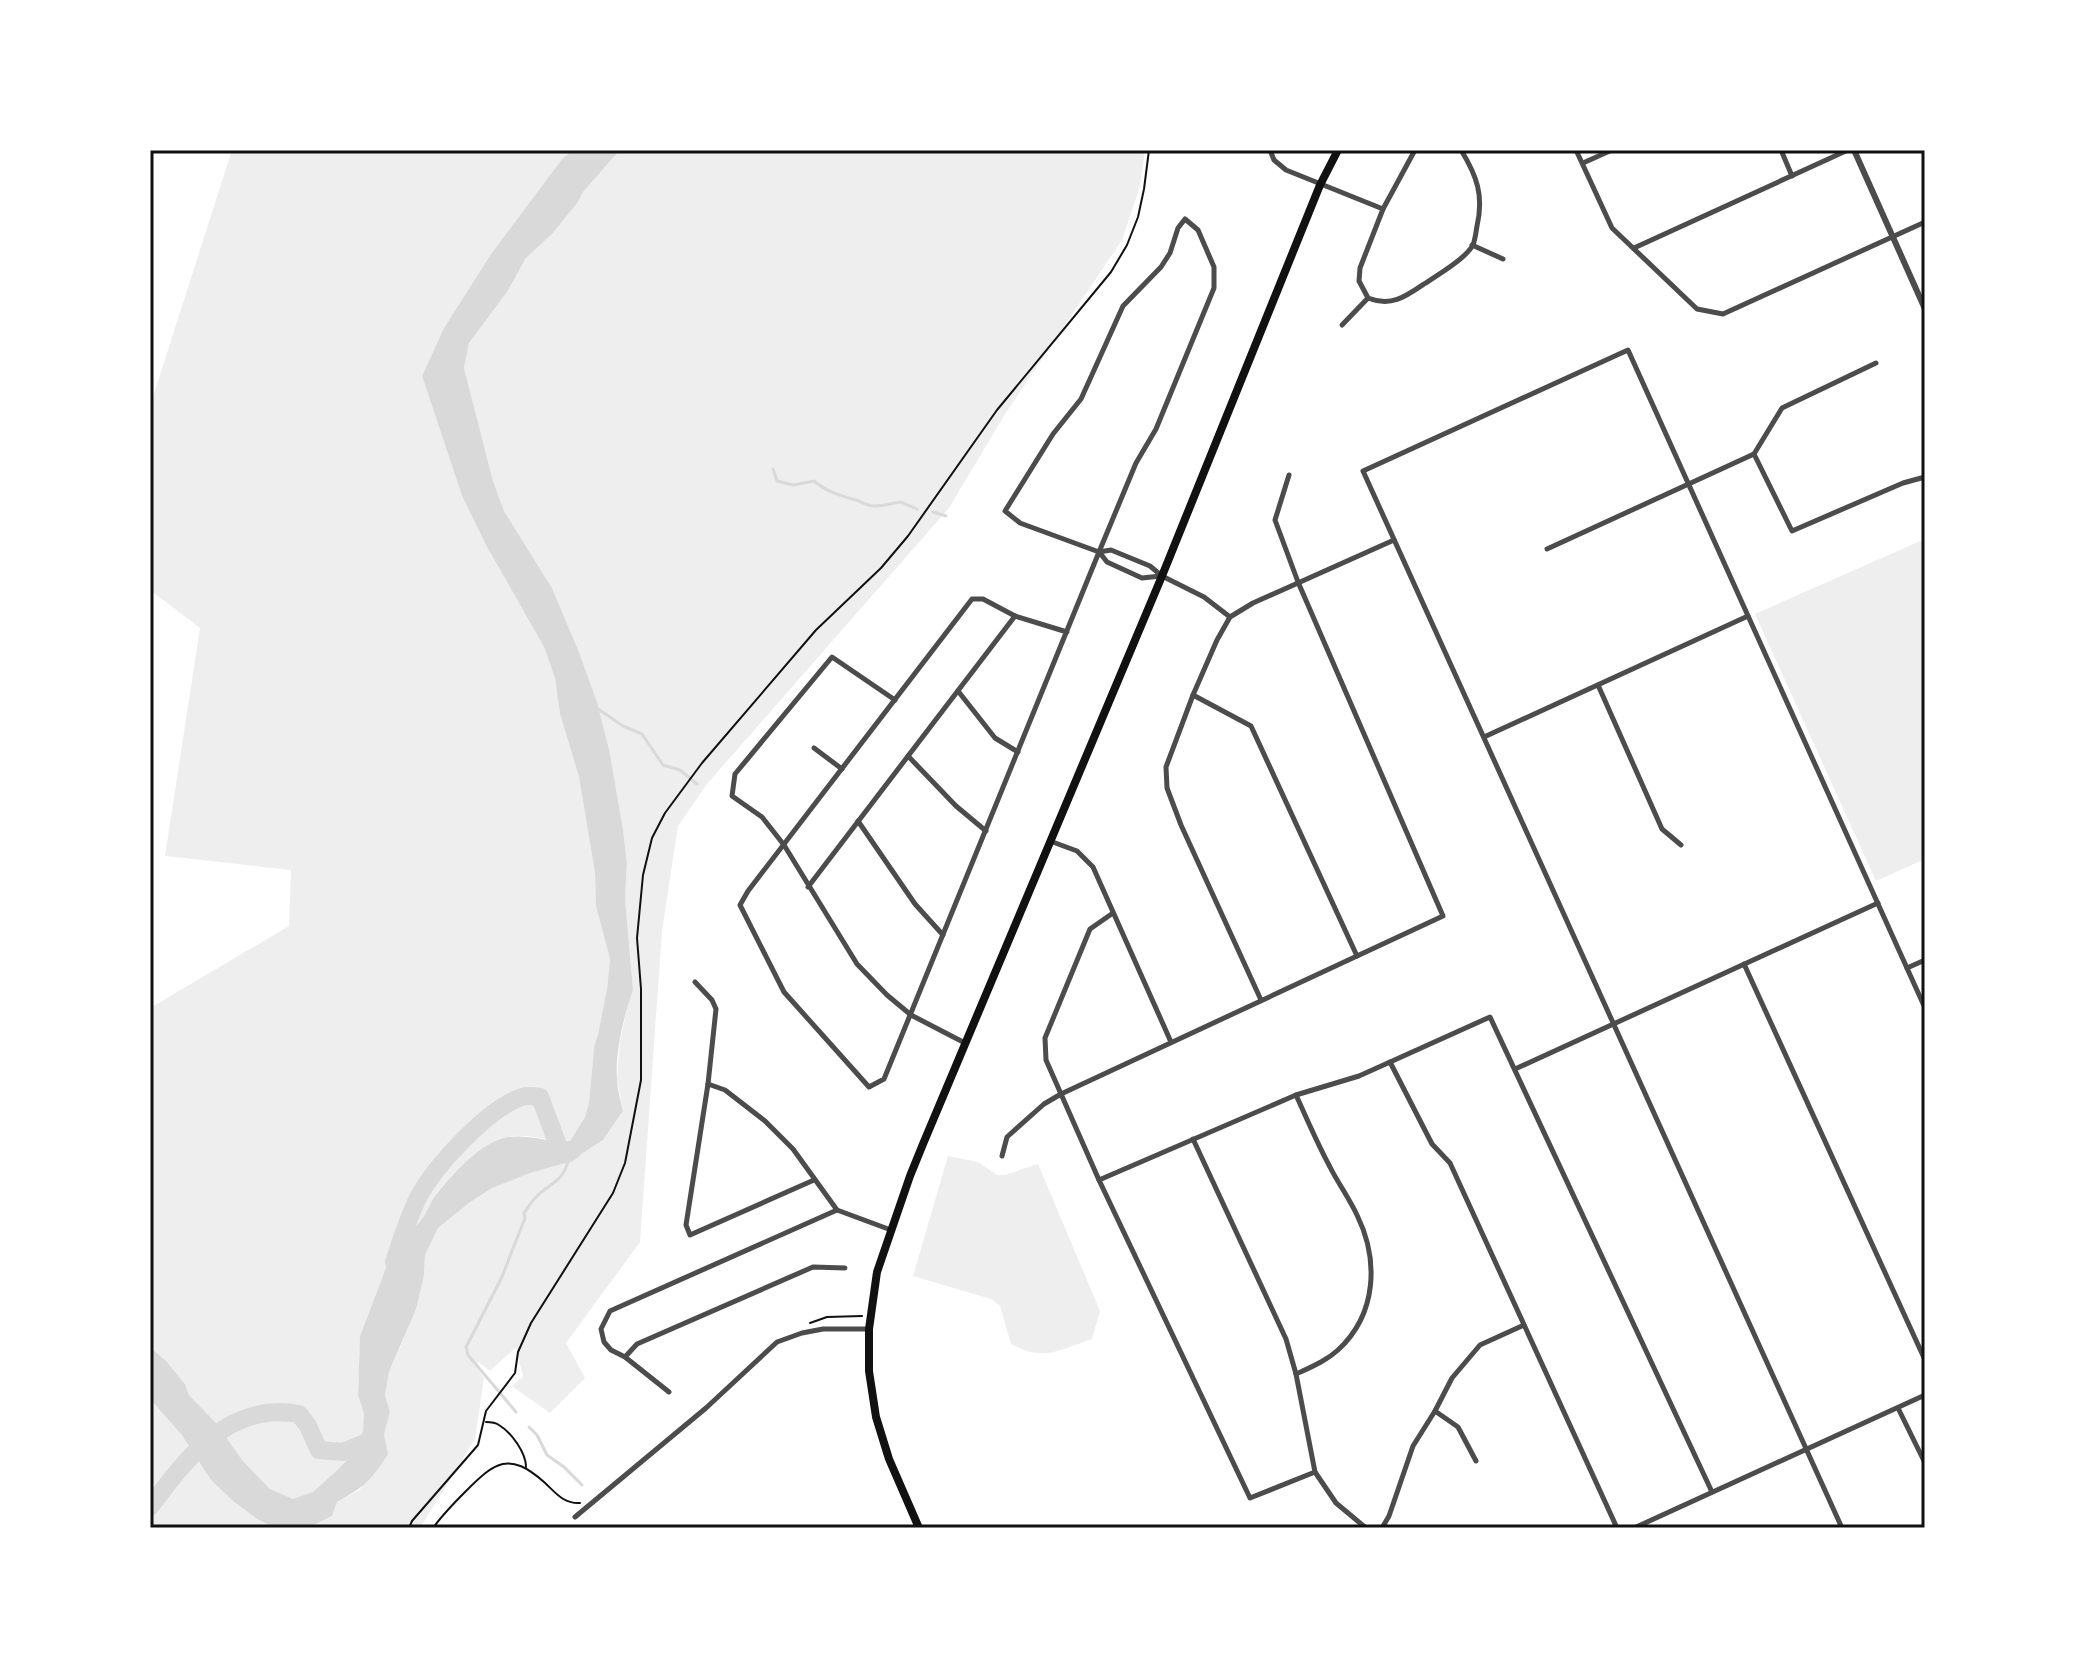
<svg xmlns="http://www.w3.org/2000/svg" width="2075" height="1678" font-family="'Fira Sans Condensed',sans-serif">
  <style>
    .green { fill: #eee }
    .water { fill: #d9d9d9 }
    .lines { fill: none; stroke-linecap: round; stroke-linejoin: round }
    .stream { stroke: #d9d9d9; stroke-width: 3 }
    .river { stroke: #d9d9d9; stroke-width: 18 }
    .path { stroke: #111; stroke-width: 2 }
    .minor { stroke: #4c4c4c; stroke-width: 5 }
    .tertiary { stroke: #4c4c4c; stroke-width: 6 }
    .primary { stroke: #111; stroke-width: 8 }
    .neatline { fill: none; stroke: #111; stroke-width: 3 }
  </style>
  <rect width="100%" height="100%" fill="#fff"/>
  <g class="green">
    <path d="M232 150H573L562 159 491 254 444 328 422 376 462 496 487 547 544 647 555 678 560 714 579 777 595 873 596 906 610 959 607 989 598 1034 594 1047 589 1103 585 1117 570 1141C550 1143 529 1132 509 1137 479 1145 450 1174 433 1199 429 1206 426 1214 421 1220 412 1232 400 1240 392 1252L360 1336 358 1395 364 1414V1431L355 1444 350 1457 336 1471 313 1492 293 1500 270 1489 242 1460 217 1424 189 1395 185 1384 166 1361 150 1347V1008L289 926 291 870 165 856 200 628 150 590V406Z"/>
    <path d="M620 150H1145L1140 186 1122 240 1005 414 949 508 707 784 678 826 662 931 640 1242 566 1343 585 1378 550 1413 512 1386 523 1377 516 1347 490 1371 478 1362 476 1367 484 1378 475 1439 420 1528H307L332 1516 337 1502 360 1490 384 1435 390 1412 385 1395 389 1372 402 1343 424 1275 425 1255 438 1228 469 1203 492 1188 530 1173 569 1162 603 1140 623 1111 617 1079 620 1041 628 1004 633 990 625 898 627 864 609 749 597 702 579 652 552 588 504 511 493 481 464 368 469 343 507 292 526 258 553 233 578 202 583 192Z"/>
    <path d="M1925 539V859L1876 881 1755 614Z"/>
    <path d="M948 1156 978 1162 997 1175H1005L1038 1164 1100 1311 1092 1339C1059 1350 1044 1362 1011 1344L1000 1306 991 1299 913 1276Z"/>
    <path d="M150 1399 181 1434 211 1480 233 1501 257 1519 275 1528H150Z"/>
  </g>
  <path class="water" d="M573 150H620L583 192 578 202 553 233 526 258 507 292 469 343 464 368 493 481 504 511 552 588 579 652 597 702 609 749 623 830 627 864 625 898 633 990C624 1015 615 1052 617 1079 617 1089 621 1101 623 1111L603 1140 569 1162 530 1173 492 1188 469 1203 438 1228 425 1255 424 1275 416 1309 389 1372 385 1395 390 1412 384 1435 388 1454C371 1481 364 1487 337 1502L332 1516 307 1528H275L257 1519 233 1501 211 1480 181 1434 150 1399V1347L166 1361 185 1384 189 1395 217 1424 242 1460 270 1489 293 1499 313 1492 336 1471 350 1457 355 1444 363 1432 364 1414 358 1395 360 1336 392 1252C400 1240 412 1232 421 1220 426 1214 429 1206 433 1199 449 1177 481 1141 509 1137 530 1134 550 1143 570 1141L585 1117 589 1103 594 1047 598 1034 607 989 610 959 596 906 595 873 579 777 560 714 555 678 544 647 487 547 462 496 422 376 444 328 491 254 562 159Z"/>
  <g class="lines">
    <g class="stream">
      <path d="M773 469 777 481 793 485 814 481C827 492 841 496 856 500 862 502 868 506 875 506 883 506 893 503 901 502L917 509"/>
      <path d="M933 512 946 516"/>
      <path d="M598 709 623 726 642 734 663 765 680 770 697 784"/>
      <path d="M516 1412 468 1355 466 1347 501 1279 525 1218 524 1213C528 1207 532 1201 537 1196 550 1183 563 1182 568 1161"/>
      <path d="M529 1427 537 1435 547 1455 564 1467 582 1485"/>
    </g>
    <g class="river">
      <path d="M394 1262C401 1241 408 1218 418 1198 434 1167 488 1108 522 1097 528 1095 534 1096 540 1097L559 1148 567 1154 573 1150"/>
      <path d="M150 1507C187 1457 230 1401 299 1414L308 1426 319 1450 343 1452 372 1440 374 1435"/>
    </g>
    <g class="path">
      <path d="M810 1323 827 1317 862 1316"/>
      <path d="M486 1422C489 1422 496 1423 499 1425 512 1433 526 1453 526 1467"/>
      <path d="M409 1528 412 1521 478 1445 486 1411 515 1373 518 1352 531 1323 613 1193 625 1163 641 1080V989L637 938 643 875 652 838 665 813 702 763 816 630 881 568 908 536 997 410 1111 272 1127 245 1138 217 1144 189 1149 150"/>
      <path d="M433 1528C443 1514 454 1503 466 1491 495 1462 509 1451 544 1482 555 1492 563 1504 580 1503"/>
    </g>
    <g class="minor">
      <path d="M1270 150 1274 160 1286 170 1383 209"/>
      <path d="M1415 150 1383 209 1360 268 1359 281 1368 298C1391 307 1405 297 1424 284 1438 275 1465 259 1473 245 1475 240 1476 232 1477 226 1484 196 1477 176 1461 150"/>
      <path d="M1576 150 1612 228 1697 309 1723 314 1925 222"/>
      <path d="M1781 150 1792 176"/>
      <path d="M1583 163 1612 150"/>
      <path d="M1472 245 1503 259"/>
      <path d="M1634 248 1848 150"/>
      <path d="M1342 325 1368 298"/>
      <path d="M1754 454 1792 531 1903 483 1925 477"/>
      <path d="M1547 549 1754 454 1782 408 1876 363"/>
      <path d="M1100 553 1107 562 1142 578 1161 576"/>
      <path d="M1067 632 1015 616 983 599H972L748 891 740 905 784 992 869 1087 884 1079 1099 552 1136 463 1156 429 1214 288V267L1198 230 1185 219 1178 228 1170 253 1161 267 1123 306 1081 399 1053 434 1005 511 1020 523 1099 552 1111 550 1150 566 1162 576 1204 597 1230 617"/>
      <path d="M1598 685 1662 829 1681 845"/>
      <path d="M958 691 995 738 1018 752"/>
      <path d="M1193 695 1251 726 1357 956"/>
      <path d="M895 700 832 657 735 774 732 796 762 817 784 845 857 964 887 995 911 1015 965 1043"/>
      <path d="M1484 737 1748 616"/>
      <path d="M814 748 842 769"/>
      <path d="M908 756 956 806 986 831"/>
      <path d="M858 821 915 904 943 935"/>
      <path d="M1050 841 1077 851 1093 867 1171 1042"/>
      <path d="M808 887 1015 616"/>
      <path d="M1113 913 1090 929 1045 1038 1046 1060 1099 1180 1250 1498 1315 1472"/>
      <path d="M1744 964 1925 1360"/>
      <path d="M1907 968 1925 960"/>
      <path d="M695 982 712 1000 716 1009 708 1084 686 1225 690 1235 814 1180"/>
      <path d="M1261 1000 1181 825 1167 788 1166 767 1193 695 1217 640 1230 617 1253 603 1394 540"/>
      <path d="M1390 1062 1432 1144 1450 1163 1617 1528"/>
      <path d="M1515 1069 1878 903"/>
      <path d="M708 1084 725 1090 765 1121 793 1149 837 1210 891 1230"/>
      <path d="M1193 1139 1286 1339 1296 1374 1315 1472 1336 1503 1366 1528"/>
      <path d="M1002 1156 1007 1137 1044 1104 1061 1094 1443 916 1298 582 1275 520 1289 475"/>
      <path d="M1099 1180 1296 1095 1359 1076 1490 1017 1712 1492"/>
      <path d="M625 1357 637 1344 813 1267 845 1268"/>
      <path d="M1296 1374C1311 1367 1326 1361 1338 1350 1377 1314 1379 1260 1357 1215 1349 1198 1338 1183 1330 1167 1317 1143 1307 1119 1296 1095"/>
      <path d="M669 1392 625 1357 611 1350 604 1342 601 1329 610 1311 837 1210"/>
      <path d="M1898 1408 1925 1463"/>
      <path d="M1435 1411 1458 1427 1476 1461"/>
      <path d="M575 1517 706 1408 777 1342 802 1333 823 1329H868"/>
      <path d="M1382 1528 1389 1516 1413 1446 1435 1411 1452 1378 1480 1345 1524 1325"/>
      <path d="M1634 1528 1925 1395"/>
      <path d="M1842 1528 1363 471 1628 350 1925 1008"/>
    </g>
    <path class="tertiary" d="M1854 150 1925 309"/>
    <path class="primary" d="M919 1528 889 1459 876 1417 869 1371V1329L877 1272 910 1176 923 1144 1162 576 1320 185 1338 150"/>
  </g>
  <rect width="2075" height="1678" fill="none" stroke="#ffffff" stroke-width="304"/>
  <rect x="152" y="152" width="1771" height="1374" class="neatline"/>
</svg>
